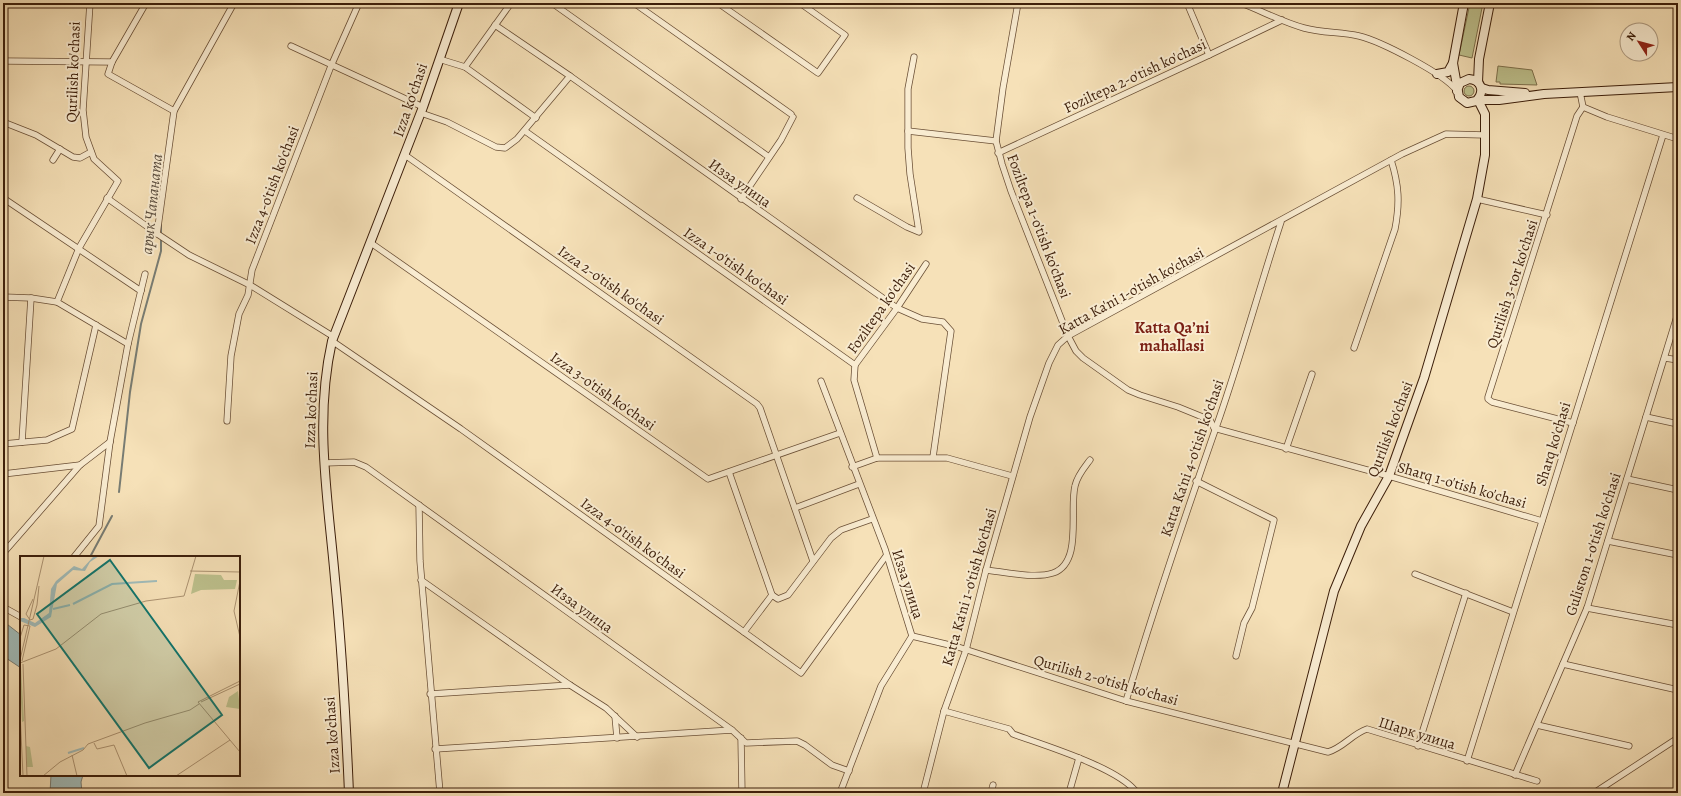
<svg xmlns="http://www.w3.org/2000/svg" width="1681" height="796" font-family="Alegreya,serif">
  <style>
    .green { fill: #bec28e; stroke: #7d704c }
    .water { fill: #a0bbb9; stroke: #787c73 }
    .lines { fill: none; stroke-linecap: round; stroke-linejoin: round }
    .stream { stroke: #787c73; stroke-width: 2 }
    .street-casing { stroke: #6a4f36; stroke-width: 7 }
    .secondary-casing { stroke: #3c1e0a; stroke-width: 10 }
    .street { stroke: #f9ecd1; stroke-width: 5.5 }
    .secondary { stroke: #f9ecd1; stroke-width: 8 }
    .labels { text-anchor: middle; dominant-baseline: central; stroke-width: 4; stroke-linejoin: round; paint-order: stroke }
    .street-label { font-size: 15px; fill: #3c1e0a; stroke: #f9ecd1 }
    .water-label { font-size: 16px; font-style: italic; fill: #5a4d3f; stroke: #f9ecd1 }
    .neighbourhood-label { font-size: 16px; font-weight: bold; fill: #7a1f14; stroke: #f9ecd1 }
    .inset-river { fill: none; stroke: #a0bbb9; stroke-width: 2 }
    .inset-road { fill: none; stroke: #ac9372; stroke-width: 1 }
    .view { fill: #0f766e; fill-opacity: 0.15; stroke: #0f766e; stroke-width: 2 }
    .inset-edge { fill: none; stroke: #3c1e0a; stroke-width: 2 }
  </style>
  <rect width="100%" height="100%" fill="#f6e1b8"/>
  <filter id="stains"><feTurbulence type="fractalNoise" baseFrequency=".005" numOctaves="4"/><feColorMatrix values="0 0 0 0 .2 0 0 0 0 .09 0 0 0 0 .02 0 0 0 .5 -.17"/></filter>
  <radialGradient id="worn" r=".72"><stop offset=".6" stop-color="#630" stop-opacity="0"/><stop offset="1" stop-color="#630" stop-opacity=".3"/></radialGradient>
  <g class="green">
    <path d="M1470 3H1483L1472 58 1459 55Z"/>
    <path d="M1498 66 1532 70 1537 85 1500 84V82H1496Z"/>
    <circle cx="1469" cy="91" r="5"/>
  </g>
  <g class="water">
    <path d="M3 621 21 635V668L3 656Z"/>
    <path d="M51 775H83L81 782 82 793H50Z"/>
  </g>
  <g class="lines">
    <g class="stream">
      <path d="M161 234V223"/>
      <path d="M119 492 130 392 141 324 161 251V239"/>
      <path d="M90 557 112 516"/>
    </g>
    <defs>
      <g id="street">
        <path d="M146 3 112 62 108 74 174 111"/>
        <path d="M552 3 769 157"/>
        <path d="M634 3 791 114"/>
        <path d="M718 3 818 73 845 35 800 3"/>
        <path d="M1018 3 1003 88 996 141 1002 164 1011 191 1068 336 1076 351 1083 358 1128 390 1140 395 1178 407 1210 420 1214 428 1389 476 1542 521"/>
        <path d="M1187 3 1209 55"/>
        <path d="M1241 3C1262 11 1282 22 1304 28 1322 33 1341 32 1359 36 1380 41 1445 74 1457 91"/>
        <path d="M495 25 570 76"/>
        <path d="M291 46 423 107"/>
        <path d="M439 59 465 67 536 118"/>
        <path d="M3 61 112 62"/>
        <path d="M465 67 511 3"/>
        <path d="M1583 107 1607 117 1678 139"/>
        <path d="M421 113 447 122 496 147 505 148 517 139 570 76 897 308 922 319 943 322 951 331 933 457"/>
        <path d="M3 122 36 135 73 157 80 158 91 152"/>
        <path d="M525 131 855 365 854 380 877 458"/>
        <path d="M908 131 996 141"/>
        <path d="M998 153 1209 55 1282 20"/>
        <path d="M405 155 757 404 760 408 813 561"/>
        <path d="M53 160 60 149"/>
        <path d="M3 198 141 291"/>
        <path d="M107 198 159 235 189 255 250 285 334 337"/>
        <path d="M857 198 907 227 919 232 910 174 908 148V89L914 57"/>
        <path d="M741 199 781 140 793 117"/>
        <path d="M1477 199 1547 215"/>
        <path d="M157 234 174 111 234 3"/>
        <path d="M371 243 708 479 840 433"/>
        <path d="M3 297 31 298 57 302"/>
        <path d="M332 341 461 429 801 673 886 556"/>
        <path d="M128 344 145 274"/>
        <path d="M1354 348 1395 229C1400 203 1399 185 1391 160"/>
        <path d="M1665 358 1678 360"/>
        <path d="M855 365 897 308 926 264"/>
        <path d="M821 381 885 549 912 636 881 686 840 793"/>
        <path d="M1646 417 1678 424"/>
        <path d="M227 421 231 356 239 314 248 295 252 270 331 66 359 3"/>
        <path d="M1573 423 1492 402 1488 399V397L1577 116 1583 107 1580 92"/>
        <path d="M22 442 31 298"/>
        <path d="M3 444 47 440 72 429 96 325"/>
        <path d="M1286 449 1312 374"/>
        <path d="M324 463 354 462 366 467 732 730"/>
        <path d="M852 467 877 458H947L1012 476"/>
        <path d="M729 472 772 595 778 599 788 595 831 538 841 530 872 519"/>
        <path d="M3 474 80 465"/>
        <path d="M1627 479 1678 490"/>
        <path d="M1196 481 1274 520 1252 608 1244 623 1236 656"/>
        <path d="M419 505 420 561 440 793"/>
        <path d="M795 508 859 484"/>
        <path d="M1608 541 1678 555"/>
        <path d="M6 550 80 465 110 442"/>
        <path d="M74 557 99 526 110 442 128 344 57 302 79 248 118 181 94 159 86 137 83 110 90 3"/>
        <path d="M986 570C1004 572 1035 579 1053 573 1083 563 1069 510 1075 486 1077 476 1084 468 1090 460"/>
        <path d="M1415 574 1513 612"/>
        <path d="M421 580 570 685 606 708 637 737"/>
        <path d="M3 607 21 617"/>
        <path d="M1587 608 1678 625"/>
        <path d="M744 632 772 595"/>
        <path d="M912 636 958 647 1126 701 1328 752C1343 748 1352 734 1367 729L1537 781"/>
        <path d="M1563 664 1678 690"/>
        <path d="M430 694 570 685"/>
        <path d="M1126 701C1155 605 1187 510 1220 416 1242 352 1260 286 1281 222"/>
        <path d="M944 711 1009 729 1013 734C1043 745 1120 768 1137 793"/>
        <path d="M615 716 617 738"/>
        <path d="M1537 725 1629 746"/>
        <path d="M741 738 742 793"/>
        <path d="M1418 746 1466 593"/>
        <path d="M435 749 732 730 746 743 797 741 805 745 832 765 849 771"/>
        <path d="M1467 761 1663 135"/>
        <path d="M1515 775 1587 608 1678 313"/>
        <path d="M923 793 944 711 966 650 986 570 1030 417 1049 363 1058 345 1068 336 1402 154 1446 134 1485 135"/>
        <path d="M991 793 993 785"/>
        <path d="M1069 793 1079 758"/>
        <path d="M1594 793 1678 738"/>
      </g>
      <g id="secondary">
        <path d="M1437 74 1448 72 1453 63"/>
        <path d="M1478 82 1479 59 1490 3"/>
        <path d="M1482 88 1488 90 1525 93"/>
        <path d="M1457 91 1460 83 1469 79C1482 80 1485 92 1476 101L1467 103 1459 97 1453 63 1464 3"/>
        <path d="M1478 100H1499L1544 94 1678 87"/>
        <path d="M349 793C346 722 342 650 335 579 328 497 314 422 332 341L423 107 459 3"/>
        <path d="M1282 793 1334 591 1361 526 1389 476 1424 378 1477 199 1485 155V114L1478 100"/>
      </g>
    </defs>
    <use href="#street" class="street-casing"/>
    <use href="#secondary" class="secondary-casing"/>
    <use href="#street" class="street"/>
    <use href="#secondary" class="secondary"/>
  </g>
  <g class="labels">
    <g class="street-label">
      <text transform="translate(73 72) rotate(-88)">Qurilish ko'chasi</text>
      <text transform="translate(1135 76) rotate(-25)">Foziltepa 2-o'tish ko'chasi</text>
      <text transform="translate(410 100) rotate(-71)">Izza ko'chasi</text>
      <text transform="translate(740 183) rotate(35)">Изза улица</text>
      <text transform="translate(272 185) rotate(-69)">Izza 4-o'tish ko'chasi</text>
      <text transform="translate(1039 226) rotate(69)">Foziltepa 1-o'tish ko'chasi</text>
      <text transform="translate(736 266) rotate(35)">Izza 1-o'tish ko'chasi</text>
      <text transform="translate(1512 284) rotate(-72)">Qurilish 3-tor ko'chasi</text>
      <text transform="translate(611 285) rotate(35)">Izza 2-o'tish ko'chasi</text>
      <text transform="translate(1131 291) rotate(-29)">Katta Ka'ni 1-o'tish ko'chasi</text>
      <text transform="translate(881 308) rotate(-55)">Foziltepa ko'chasi</text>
      <text transform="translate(603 391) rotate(35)">Izza 3-o'tish ko'chasi</text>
      <text transform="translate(311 410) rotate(-88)">Izza ko'chasi</text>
      <text transform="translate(1390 429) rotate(-69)">Qurilish ko'chasi</text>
      <text transform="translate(1553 444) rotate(-73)">Sharq ko'chasi</text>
      <text transform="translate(1192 458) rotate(-71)">Katta Ka'ni 4-o'tish ko'chasi</text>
      <text transform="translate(1462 485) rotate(16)">Sharq 1-o'tish ko'chasi</text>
      <text transform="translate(633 538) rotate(36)">Izza 4-o'tish ko'chasi</text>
      <text transform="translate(1593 544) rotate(-72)">Guliston 1-o'tish ko'chasi</text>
      <text transform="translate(908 584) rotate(72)">Изза улица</text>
      <text transform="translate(969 587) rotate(-74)">Katta Ka'ni 1-o'tish ko'chasi</text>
      <text transform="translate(582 608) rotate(36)">Изза улица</text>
      <text transform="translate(1106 680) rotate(16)">Qurilish 2-o'tish ko'chasi</text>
      <text transform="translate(1417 733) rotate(17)">Шарк улица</text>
      <text transform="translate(332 735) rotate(-94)">Izza ko'chasi</text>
    </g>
    <g class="water-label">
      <text transform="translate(152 204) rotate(-84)">арык Чапаната</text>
    </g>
    <g class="neighbourhood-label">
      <text x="1172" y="328">Katta Qaʼni<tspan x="1172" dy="18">mahallasi</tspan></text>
    </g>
  </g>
  <g transform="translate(20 556)">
    <rect width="220" height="220" fill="#f6e1b8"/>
    <path d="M175 18 201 19 204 24H217L215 33 181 34 171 38ZM1 110 4 165 2 166 0 127ZM218 135 220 153 206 151 209 141ZM6 190 10 191 13 211H7Z" fill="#bec28e"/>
    <path d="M79 0 70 6 65 15 53 14 37 28 31 61 15 71 0 65V62H4L15 67 29 57 31 33 36 25 54 10 62 13 73 1Z" fill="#a0bbb9"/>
    <path class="inset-river" d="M53 48 92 28 137 25M33 53 50 49M48 197 64 192"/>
    <path class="inset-road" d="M170 15 220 16M220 25 214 55 220 81M13 43 6 58 10 64 13 63 17 49 19 30M0 82 4 69 10 70 2 105M0 104 24 0M0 107 36 93 81 58 126 45 164 40 176 0M3 108 7 220M220 125 178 146 220 196M181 146 220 128M0 156 3 220M74 187 77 193 94 189 107 220M52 199 57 220M23 220 40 206 63 194 68 188 125 167 170 154 179 148M156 220 210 184"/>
    <path class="view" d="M90 4 202 159 129 212 17 58Z"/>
    <rect width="220" height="220" class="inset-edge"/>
  </g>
  <rect width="1681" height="796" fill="none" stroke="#f6e1b8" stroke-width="16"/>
  <rect x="4" y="4" width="1673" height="788" fill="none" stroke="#3c1e0a" stroke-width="2"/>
  <rect x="8" y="8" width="1665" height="780" fill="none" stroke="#3c1e0a"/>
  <g transform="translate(1639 42) rotate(306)"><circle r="19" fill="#f9ecd1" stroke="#ad9a81"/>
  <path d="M0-3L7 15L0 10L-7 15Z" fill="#8f2418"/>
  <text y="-6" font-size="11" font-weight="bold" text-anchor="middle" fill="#3c1e0a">N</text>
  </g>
  <rect width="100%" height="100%" filter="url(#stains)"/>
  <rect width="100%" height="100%" fill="url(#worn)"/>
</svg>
